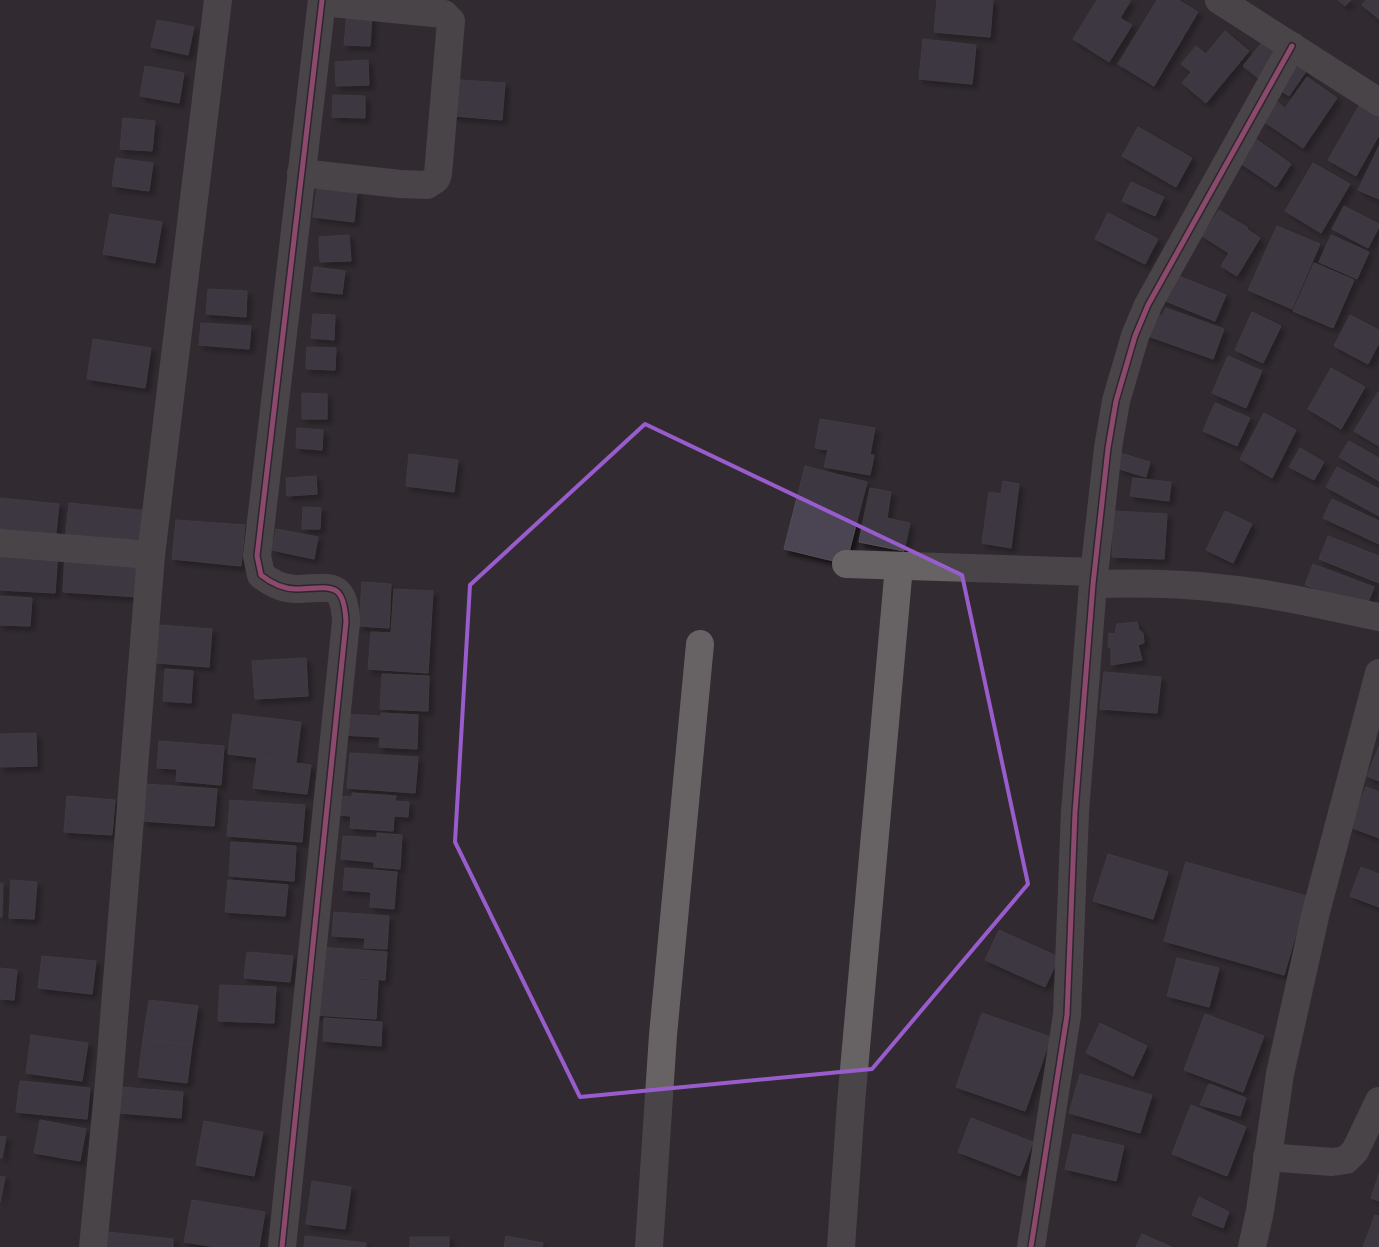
<svg xmlns="http://www.w3.org/2000/svg" width="1379" height="1247" font-family="Quicksand,sans-serif">
  <style>
    .building { fill: #4c4452; stroke: #534f55; filter: url(#shadow) }
    .lines { fill: none; stroke-linecap: round; stroke-linejoin: round }
    .minor { stroke: #676364; stroke-width: 28 }
    .cycleway-casing { stroke: #2b1e2a; stroke-width: 8 }
    .cycleway { stroke: #f96db3; stroke-width: 5 }
    .marked { fill: none; stroke: #995ccc; stroke-width: 4; stroke-linejoin: round }
  </style>
  <defs>
    <filter id="shadow"><feDropShadow dx="4.5" dy="4.5" stdDeviation="2.5" flood-color="#0009"/></filter>
  </defs>
  <rect width="100%" height="100%" fill="#322b31"/>
  <g class="building">
    <path d="M937 0H993L990 37 934 32Z"/>
    <path d="M1097 0H1131L1120 18 1132 25 1109 62 1073 39Z"/>
    <path d="M1157 0H1178L1198 12 1154 86 1118 64Z"/>
    <path d="M1338 0H1351L1345 6Z"/>
    <path d="M1366 0H1379V19L1362 5Z"/>
    <path d="M347 13 372 15 370 46 344 45Z"/>
    <path d="M157 20 194 27 188 55 151 47Z"/>
    <path d="M1225 31 1249 51 1206 103 1182 83 1191 72 1181 64 1196 46 1206 54Z"/>
    <path d="M1267 36 1282 48 1258 78 1243 66Z"/>
    <path d="M923 39 976 45 972 84 919 79Z"/>
    <path d="M1291 59 1307 70 1289 96 1272 85Z"/>
    <path d="M368 60 369 85 336 86 335 62Z"/>
    <path d="M145 66 184 73 179 103 140 96Z"/>
    <path d="M1307 77 1337 98 1303 148 1263 121 1276 101 1285 108Z"/>
    <path d="M447 79 505 83 502 120 444 115Z"/>
    <path d="M333 95 365 96V118L332 117Z"/>
    <path d="M1360 104 1379 115V135L1356 176 1328 160Z"/>
    <path d="M123 118 155 121 152 151 120 149Z"/>
    <path d="M1138 127 1192 158 1176 187 1122 156Z"/>
    <path d="M1253 137 1291 164 1276 187 1237 161Z"/>
    <path d="M1379 146V199L1358 190Z"/>
    <path d="M116 158 153 163 149 191 112 186Z"/>
    <path d="M1313 163 1350 184 1321 233 1285 211Z"/>
    <path d="M1131 182 1164 197 1155 216 1122 201Z"/>
    <path d="M317 188 357 192 354 222 313 217Z"/>
    <path d="M1344 206 1379 224V227L1368 248 1332 229Z"/>
    <path d="M1219 210 1248 228 1247 229 1260 238 1237 276 1221 266 1229 253 1202 236Z"/>
    <path d="M1108 213 1158 239 1145 264 1095 239Z"/>
    <path d="M110 214 162 222 155 263 103 254Z"/>
    <path d="M1277 226 1320 244 1292 309 1248 290Z"/>
    <path d="M349 235 351 261 320 262 319 237Z"/>
    <path d="M1331 235 1369 252 1357 279 1319 262Z"/>
    <path d="M1314 263 1354 280 1333 328 1293 311Z"/>
    <path d="M314 267 345 271 342 294 311 291Z"/>
    <path d="M1169 272 1226 295 1215 321 1158 298Z"/>
    <path d="M208 289 247 291 246 317 206 314Z"/>
    <path d="M1166 308 1224 329 1213 359 1145 335 1154 313 1162 316Z"/>
    <path d="M1252 312 1281 326 1263 363 1235 350Z"/>
    <path d="M313 314 335 315 334 340 311 338Z"/>
    <path d="M1350 315 1379 330V343L1368 364 1334 346Z"/>
    <path d="M201 323 251 326 249 349 199 345Z"/>
    <path d="M93 339 151 348 145 388 87 379Z"/>
    <path d="M307 347 336 348 335 370 306 369Z"/>
    <path d="M1228 356 1262 371 1246 408 1212 393Z"/>
    <path d="M1331 368 1365 387 1341 429 1308 409Z"/>
    <path d="M1378 392H1379V446L1354 431Z"/>
    <path d="M302 393 327 394V419H302Z"/>
    <path d="M1215 403 1250 418 1237 446 1203 431Z"/>
    <path d="M1264 413 1296 430 1272 478 1240 459Z"/>
    <path d="M820 419 875 428 870 455H874L870 475 824 467 828 450 815 448Z"/>
    <path d="M297 428 323 430 322 450 296 448Z"/>
    <path d="M1349 441 1379 458V481L1339 457Z"/>
    <path d="M1300 448 1324 462 1314 480 1289 467Z"/>
    <path d="M1120 453 1150 462 1146 477 1116 468Z"/>
    <path d="M409 454 458 460 454 492 406 486Z"/>
    <path d="M805 466 867 482 846 564 784 549Z"/>
    <path d="M1337 467 1379 489V516L1326 487Z"/>
    <path d="M316 476 317 494 287 496 286 478Z"/>
    <path d="M1133 478 1171 482 1169 501 1130 496Z"/>
    <path d="M1003 481 1019 484 1011 548 982 543 989 492 1001 494Z"/>
    <path d="M870 488 891 492 887 518 910 523 904 551 859 542Z"/>
    <path d="M0 498 59 504 55 542 0 537Z"/>
    <path d="M1332 499 1379 521V544L1323 518Z"/>
    <path d="M69 503 150 511 145 550 65 542Z"/>
    <path d="M303 507 321 508 320 529H302Z"/>
    <path d="M1114 511 1167 514 1164 559 1112 557Z"/>
    <path d="M1225 511 1252 524 1233 563 1206 550Z"/>
    <path d="M176 520 245 525 241 566 172 559Z"/>
    <path d="M276 529 318 537 314 559 272 550Z"/>
    <path d="M1328 536 1379 556V583L1319 559Z"/>
    <path d="M0 547 58 551 55 593 0 590Z"/>
    <path d="M65 554 142 558 139 597 63 592Z"/>
    <path d="M1313 564 1374 587 1366 608 1305 585Z"/>
    <path d="M362 582 391 584 389 628 359 626Z"/>
    <path d="M394 589 433 591 428 673 368 669 371 632 391 633Z"/>
    <path d="M0 596 32 598 30 626 0 625Z"/>
    <path d="M1137 622 1139 630 1143 633 1144 643 1138 645 1142 660 1111 665V648L1108 647 1109 633 1115 634 1117 624Z"/>
    <path d="M159 625 212 629 209 667 157 663Z"/>
    <path d="M306 658 308 696 255 699 252 661Z"/>
    <path d="M165 669 193 671 191 703 163 701Z"/>
    <path d="M1104 672 1161 677 1157 713 1100 709Z"/>
    <path d="M382 674 429 676 428 711 380 709Z"/>
    <path d="M381 713 418 715 417 749 379 747 380 737 341 735 343 714 381 716Z"/>
    <path d="M233 714 301 722 296 762 228 754Z"/>
    <path d="M36 733 37 766 0 767V734Z"/>
    <path d="M159 741 224 746 221 785 176 781 177 769 157 768Z"/>
    <path d="M1379 746V781L1367 776Z"/>
    <path d="M350 753 418 757 415 793 347 788Z"/>
    <path d="M257 758 311 765 307 794 253 788Z"/>
    <path d="M145 784 217 789 214 826 142 821Z"/>
    <path d="M1366 787 1379 792V838L1350 827Z"/>
    <path d="M352 793 396 796 395 801 409 802 408 817 394 816 393 831 350 828 351 816 338 815 339 796 352 797Z"/>
    <path d="M67 796 115 800 112 835 64 832Z"/>
    <path d="M230 800 305 805 302 842 227 836Z"/>
    <path d="M377 833 402 835 400 869 374 867V862L341 859 343 836 377 838Z"/>
    <path d="M231 842 296 846 294 881 229 876Z"/>
    <path d="M1108 854 1168 872 1153 919 1093 901Z"/>
    <path d="M1186 862 1253 881 1246 908 1178 889Z"/>
    <path d="M1361 867 1379 874V907L1350 896Z"/>
    <path d="M345 868 397 872 394 909 370 907 371 892 343 890Z"/>
    <path d="M11 880 37 882 34 919 9 918Z"/>
    <path d="M228 880 288 885 285 916 225 912Z"/>
    <path d="M1253 881 1307 896 1299 924 1246 908Z"/>
    <path d="M0 883H3L2 917H0Z"/>
    <path d="M1178 889 1299 924 1284 975 1164 941Z"/>
    <path d="M334 912 389 916 387 949 364 948 365 938 332 936Z"/>
    <path d="M999 930 1059 957 1045 987 985 960Z"/>
    <path d="M319 947 387 952 385 980 316 976Z"/>
    <path d="M247 952 293 956 290 982 244 978Z"/>
    <path d="M42 956 96 961 92 994 38 988Z"/>
    <path d="M1177 958 1219 968 1209 1007 1167 996Z"/>
    <path d="M0 968 17 970 14 1000 0 999Z"/>
    <path d="M317 977 378 981 376 1019 314 1015Z"/>
    <path d="M220 985 276 987 274 1023 218 1021Z"/>
    <path d="M149 1000 198 1006 192 1045 143 1039Z"/>
    <path d="M982 1013 1051 1037 1025 1111 956 1087Z"/>
    <path d="M1205 1014 1264 1036 1243 1092 1184 1070Z"/>
    <path d="M324 1018 382 1022 381 1046 323 1041Z"/>
    <path d="M1100 1023 1147 1046 1133 1076 1086 1053Z"/>
    <path d="M31 1035 88 1043 82 1081 26 1073Z"/>
    <path d="M143 1039 192 1045 187 1083 138 1077Z"/>
    <path d="M1080 1074 1152 1095 1140 1133 1069 1113Z"/>
    <path d="M20 1081 90 1088 87 1119 16 1112Z"/>
    <path d="M1209 1084 1246 1098 1240 1116 1200 1105Z"/>
    <path d="M122 1087 183 1092 181 1118 119 1113Z"/>
    <path d="M1191 1105 1246 1127 1227 1176 1172 1154Z"/>
    <path d="M971 1118 1033 1142 1020 1176 958 1152Z"/>
    <path d="M40 1120 86 1129 80 1161 34 1153Z"/>
    <path d="M204 1121 263 1132 254 1176 196 1165Z"/>
    <path d="M1073 1134 1124 1146 1116 1181 1065 1169Z"/>
    <path d="M0 1136 6 1137 2 1158H0Z"/>
    <path d="M1379 1174V1201L1371 1198Z"/>
    <path d="M0 1176 5 1177 0 1202Z"/>
    <path d="M312 1181 351 1187 345 1229 306 1224Z"/>
    <path d="M1199 1197 1229 1212 1223 1228 1192 1215Z"/>
    <path d="M192 1200 265 1212 259 1247H217L184 1242Z"/>
    <path d="M1375 1215 1379 1216V1247H1363Z"/>
    <path d="M108 1232 173 1239V1247H106Z"/>
    <path d="M1142 1234 1172 1247H1136Z"/>
    <path d="M305 1236 366 1243V1247H304Z"/>
    <path d="M506 1236 543 1243 542 1247H504Z"/>
    <rect x="410" y="1237" width="39" height="10"/>
  </g>
  <g class="lines">
    <g class="minor">
      <path d="M1219 0 1379 102"/>
      <path d="M301 173 400 184 427 185 436 179 438 174 451 21 444 14 322 2"/>
      <path d="M0 543 151 555"/>
      <path d="M846 564 1094 572"/>
      <path d="M1093 584C1135 583 1177 583 1218 588 1272 593 1326 606 1379 617"/>
      <path d="M1267 1157 1332 1162 1346 1160 1355 1151 1379 1101"/>
      <path d="M93 1247 109 1082 151 555 218 0"/>
      <path d="M282 1247 346 622C344 578 329 589 296 589 282 589 271 583 261 575L257 556 322 0"/>
      <path d="M649 1247 663 1035 700 644"/>
      <path d="M841 1247 851 1103 899 566"/>
      <path d="M1031 1247 1067 1015 1075 812 1093 584 1108 448 1116 401 1135 336 1148 305 1292 46"/>
      <path d="M1252 1247 1260 1211 1280 1074 1316 912 1379 673"/>
    </g>
    <defs>
      <g id="cycleway">
        <path d="M282 1247 346 622C344 578 329 589 296 589 282 589 271 583 261 575L257 556 322 0"/>
        <path d="M1031 1247 1067 1015 1075 812 1093 584 1108 448 1116 401 1135 336 1148 305 1292 46"/>
      </g>
    </defs>
    <use href="#cycleway" class="cycleway-casing"/>
    <use href="#cycleway" class="cycleway"/>
  </g>
  <path d="M0 0H1379V1247H0ZM645 424 962 575 1028 884 872 1069 580 1097 455 842 470 585Z" fill="#322b31" fill-opacity=".55" fill-rule="evenodd"/>
  <path class="marked" d="M645 424 962 575 1028 884 872 1069 580 1097 455 842 470 585Z"/>
</svg>
